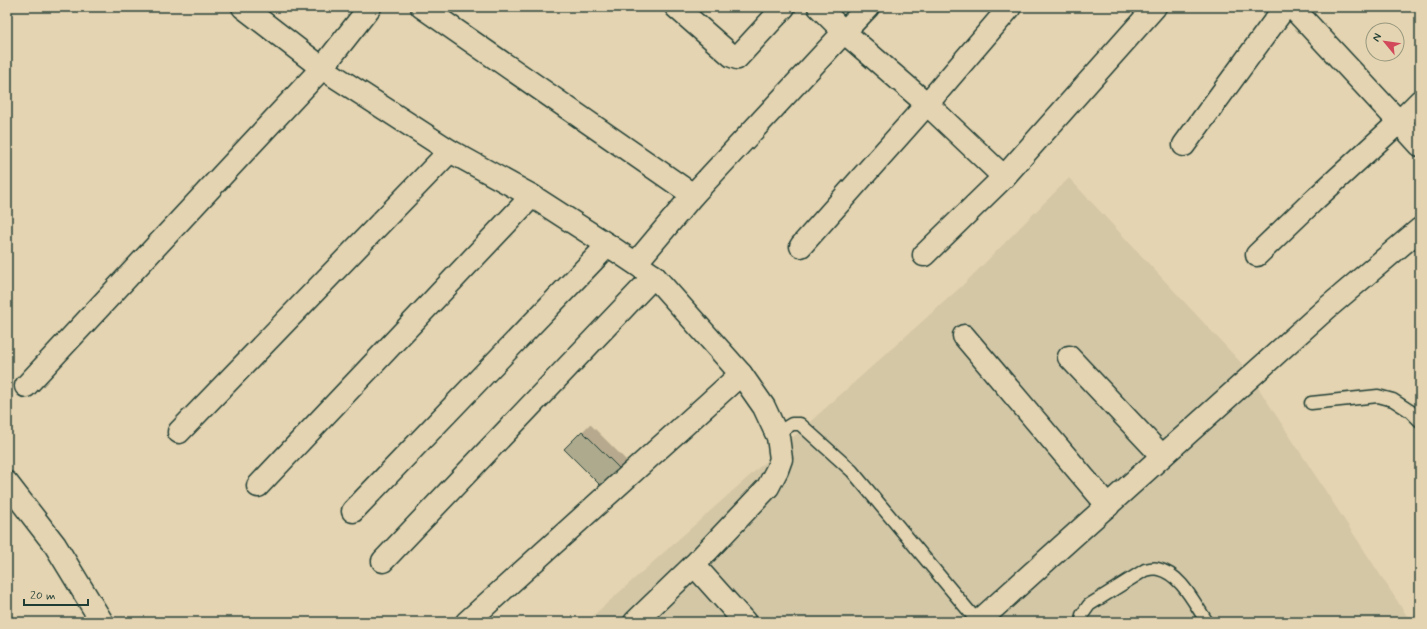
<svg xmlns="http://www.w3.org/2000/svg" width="1427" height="629" font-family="Mynerve,sans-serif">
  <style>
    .built { fill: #d4c7a6 }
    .shadow { fill: #0003 }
    .building { fill: #aeaa8e; stroke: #1f3d34 }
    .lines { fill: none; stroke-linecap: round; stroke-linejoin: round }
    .service-casing { stroke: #1f3d34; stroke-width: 15 }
    .minor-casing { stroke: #1f3d34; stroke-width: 25 }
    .service { stroke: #e5d4b1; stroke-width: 12 }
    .minor { stroke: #e5d4b1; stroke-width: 22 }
  </style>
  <rect width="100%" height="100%" fill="#e5d4b1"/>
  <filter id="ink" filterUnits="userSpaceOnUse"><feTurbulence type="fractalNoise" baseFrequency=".025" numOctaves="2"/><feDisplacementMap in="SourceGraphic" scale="8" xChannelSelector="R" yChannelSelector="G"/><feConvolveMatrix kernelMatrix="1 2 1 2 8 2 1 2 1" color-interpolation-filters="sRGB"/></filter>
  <g filter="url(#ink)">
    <path class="built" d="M1069 178 1244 366 1411 622H586L963 285Z"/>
    <path class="shadow" d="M590 424 629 463 604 488 565 449Z"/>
    <path class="building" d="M582 431 622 471 604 489 564 449Z"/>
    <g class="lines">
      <defs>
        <g id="service">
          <path d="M1311 403 1378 396 1393 400 1410 411 1420 421"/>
          <path d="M777 433 792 424H800L852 471 978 622"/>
          <path d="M1082 622V615L1089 605 1145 570C1149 569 1154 568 1158 569 1181 574 1194 603 1207 622"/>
        </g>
        <g id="minor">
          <path d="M243 7 322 68 450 151 532 196 608 245 654 276 741 374 467 622"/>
          <path d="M422 7 693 195"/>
          <path d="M676 7 732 56 737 58 784 7"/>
          <path d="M868 7 844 32 927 104 1004 177"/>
          <path d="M1292 7 1399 122 1420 101"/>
          <path d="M1184 145 1285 7"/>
          <path d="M801 246 927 104 1010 7"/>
          <path d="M924 255 1004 177 1155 7"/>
          <path d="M1257 255 1312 202 1399 122 1420 145"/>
          <path d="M636 263 693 195 844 32 819 7"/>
          <path d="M964 336 1108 506"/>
          <path d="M1069 357 1162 456"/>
          <path d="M26 386 322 68 370 7"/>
          <path d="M179 432 450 151"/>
          <path d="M7 483 55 545 102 622"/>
          <path d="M258 486 532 196"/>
          <path d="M353 511 608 245"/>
          <path d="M383 561 654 276"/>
          <path d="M694 565 745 622"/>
          <path d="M635 622 694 565 768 487 777 470 781 459 778 437 764 407 741 374"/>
          <path d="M978 622 1327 308 1420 229"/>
        </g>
      </defs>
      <use href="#service" class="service-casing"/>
      <use href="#minor" class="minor-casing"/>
      <use href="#service" class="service"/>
      <use href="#minor" class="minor"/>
    </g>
  </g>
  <rect width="1427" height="629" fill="none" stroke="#e5d4b1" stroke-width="24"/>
  <rect x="12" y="12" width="1403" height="605" fill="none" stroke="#1f3d34" stroke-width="1.5" filter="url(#ink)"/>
  <g transform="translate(1385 42) rotate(299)"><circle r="19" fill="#e5d4b1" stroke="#96987f"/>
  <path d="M0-3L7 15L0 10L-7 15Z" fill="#d1495b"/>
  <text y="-6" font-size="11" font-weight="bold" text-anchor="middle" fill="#1f3d34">N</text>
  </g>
  <path d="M24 599v6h64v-6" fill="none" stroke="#1f3d34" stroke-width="2"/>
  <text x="30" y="599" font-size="12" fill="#1f3d34" stroke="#e5d4b1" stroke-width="3" paint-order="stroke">20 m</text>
</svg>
